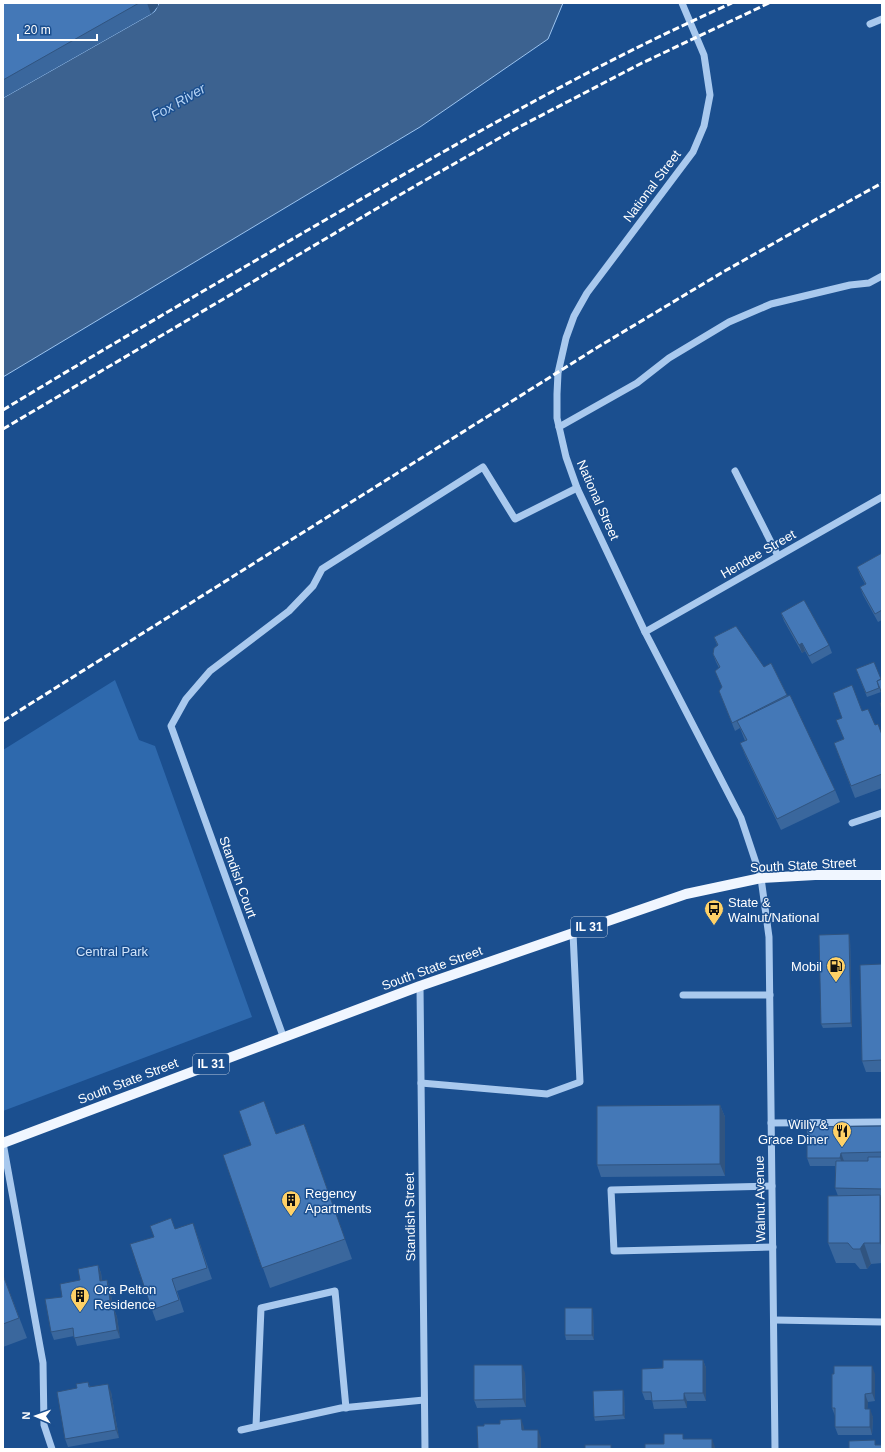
<svg xmlns="http://www.w3.org/2000/svg" width="885" height="1452" font-family="Arial,sans-serif">
  <style>
    .green { fill: #2e69ad }
    .water { fill: #3c6290; stroke: #9cc4f0 }
    .lines { fill: none; stroke-linecap: round; stroke-linejoin: round }
    .minor { stroke: #a9c9ee; stroke-width: 7 }
    .major { stroke: #f0f6ff; stroke-width: 10 }
    .rail { stroke: #fff; stroke-width: 3; stroke-dasharray: 7 3; stroke-linecap: butt }
    .wall { fill: #3a679d }
    .shaded-wall { fill: #305480 }
    .building { fill: #4478b7; stroke: #305480 }
    .labels { text-anchor: middle; dominant-baseline: central; stroke-width: 3; stroke-linejoin: round; paint-order: stroke }
    .shield { fill: #1b4f8f; stroke: #bbcadd; stroke-width: 1 }
    .shield-label { font-size: 12px; font-weight: bold; fill: #fff }
    .street-label { font-size: 13px; fill: #fff; stroke: #1b4f8f }
    .poi-label { font-size: 13px; fill: #fff; stroke: #1b4f8f; text-anchor: start }
    .park-label { font-size: 13px; fill: #cfe3fa; stroke: #1b4f8f }
    .water-label { font-size: 14px; font-style: italic; fill: #b5d3f5; stroke: #1b4f8f }
  </style>
  <rect width="100%" height="100%" fill="#1b4f8f"/>
  <path class="green" d="M115 680 139 740 155 746 252 1017 3 1111V750Z"/>
  <path class="water" d="M159 3H563L548 39 420 127 3 377V98L151 14 155 11Z"/>
  <g class="lines">
    <g class="minor">
      <path d="M682 3 704 55 710 95 704 126 693 152 587 293 574 316 566 338 558 373 557 394V418L566 457 577 488 645 632 741 818 761 878 769 937 775 1449"/>
      <path d="M870 24 882 19"/>
      <path d="M559 427 637 383 669 358 729 322 771 304 850 285 869 283 882 276"/>
      <path d="M735 471 778 556"/>
      <path d="M645 632 882 497"/>
      <path d="M852 823 882 813"/>
      <path d="M420 986 425 1449"/>
      <path d="M683 995H770"/>
      <path d="M283 1036 171 726 186 699 210 671 289 611 313 586 322 569 483 467 515 519 577 488"/>
      <path d="M421 1083 547 1094 580 1082 573 933"/>
      <path d="M771 1123 882 1122"/>
      <path d="M3 1143 43 1363 44 1425 52 1449"/>
      <path d="M772 1186 611 1190 614 1251 773 1247"/>
      <path d="M774 1320 882 1322"/>
      <path d="M256 1426 261 1308 335 1291 346 1408"/>
      <path d="M241 1430 341 1408 424 1400"/>
    </g>
    <path class="major" d="M3 1143 420 986 686 894 761 878 815 875H882"/>
    <g class="rail">
      <path d="M3 410C112 344 222 280 332 216 463 140 594 64 732 3"/>
      <path d="M3 429 415 186 519 127 642 63 769 3"/>
      <path d="M3 721 598 347 723 272 806 225 882 183"/>
    </g>
  </g>
  <g class="wall">
    <path d="M3 3H158V6L151 14 3 98Z"/>
    <path d="M882 553V620L878 622 863 595 860 587 865 584 860 575 857 567Z"/>
    <path d="M781 613 829 645 832 653 812 664 805 651 802 653 784 621Z"/>
    <path d="M714 637 764 667 771 663 835 790 840 802 781 830 745 755 740 743 745 741 740 728 735 731 719 691 722 687 715 671 719 668 716 662 713 654 717 645Z"/>
    <path d="M874 662 881 692 867 697 856 669Z"/>
    <path d="M862 711 875 725 882 735V788L855 798 834 743 843 739Z"/>
    <path d="M850 938 852 1027 823 1028 821 1024Z"/>
    <path d="M882 964V1072H866L862 1061Z"/>
    <path d="M720 1105 725 1117V1176L601 1177 597 1165Z"/>
    <path d="M304 1124 352 1259 270 1288 223 1155 251 1145 276 1134Z"/>
    <path d="M882 1126V1197H880L882 1201V1263L871 1264 867 1269H860L855 1263H836L828 1243 838 1196 835 1188V1166H810L807 1158Z"/>
    <path d="M175 1229 197 1235 212 1279 177 1291 184 1312 156 1321 152 1310 154 1237Z"/>
    <path d="M98 1265 101 1273 102 1281 107 1280 110 1288 113 1308 110 1309H114L117 1317 120 1338 77 1346 74 1336 54 1340 51 1332 62 1297 80 1280Z"/>
    <path d="M3 1275 27 1338 3 1347Z"/>
    <path d="M593 1312 594 1340H566L565 1335Z"/>
    <path d="M703 1360 706 1368V1401H687V1408L654 1409 652 1400H645L642 1392 663 1368Z"/>
    <path d="M525 1373 526 1407 477 1408 474 1400Z"/>
    <path d="M875 1374V1401L868 1402 867 1409 873 1417 872 1435H838L835 1427V1416L832 1408Z"/>
    <path d="M88 1382 90 1387 111 1392 119 1438 68 1447 65 1439 77 1388Z"/>
    <path d="M623 1390 624 1394 625 1419 595 1421 594 1417Z"/>
  </g>
  <g class="shaded-wall">
    <path d="M147 3H158V6L151 14Z"/>
    <path d="M802 643 805 651 802 653 799 645Z"/>
    <path d="M849 934 850 938 852 1027 851 1023Z"/>
    <path d="M720 1105 725 1117V1176L720 1164Z"/>
    <path d="M841 1153 844 1161 843 1166 840 1158Z"/>
    <path d="M880 1195 882 1201V1248L880 1243Z"/>
    <path d="M864 1243 871 1264 867 1269 860 1249Z"/>
    <path d="M98 1265 101 1273 103 1289 100 1281Z"/>
    <path d="M107 1280 110 1288 113 1308 110 1300Z"/>
    <path d="M592 1308 593 1312 594 1340 592 1335Z"/>
    <path d="M114 1309 117 1317 120 1338 117 1330Z"/>
    <path d="M703 1360 706 1368V1401L703 1393Z"/>
    <path d="M522 1365 525 1373 526 1407 523 1399Z"/>
    <path d="M872 1366 875 1374V1401L872 1393Z"/>
    <path d="M108 1384 111 1392 119 1438 116 1430Z"/>
    <path d="M623 1390 624 1394 625 1419 623 1415Z"/>
    <path d="M684 1393 687 1401V1408L684 1400Z"/>
    <path d="M865 1394 868 1402 867 1417 865 1409Z"/>
    <path d="M870 1409 873 1417 872 1435 870 1427Z"/>
    <path d="M521 1419 524 1427 525 1438 522 1430Z"/>
    <path d="M538 1430 541 1438V1449H538Z"/>
    <path d="M712 1439 715 1447V1449H712Z"/>
  </g>
  <g class="building">
    <path d="M3 3H139L3 80Z"/>
    <path d="M882 553V610L875 614 860 587 866 584 857 567Z"/>
    <path d="M804 600 829 645 809 656 802 643 799 645 781 613Z"/>
    <path d="M736 626 764 667 771 663 787 695 732 723 719 691 722 687 715 671 720 667 713 654 714 648 718 645 714 637Z"/>
    <path d="M874 662 881 679 877 681 879 688 866 693 856 669Z"/>
    <path d="M882 679V694L877 681Z"/>
    <path d="M852 685 862 711 868 709 875 725 878 724 882 735V774L851 786 834 743 844 739 836 720 842 718 833 693Z"/>
    <path d="M790 695 835 790 777 819 740 743 747 740 737 721Z"/>
    <path d="M880 703H882V710Z"/>
    <path d="M849 934 851 1023 821 1024 819 935Z"/>
    <path d="M882 964V1060L862 1061 860 965Z"/>
    <path d="M264 1101 276 1134 304 1124 345 1239 262 1268 223 1155 251 1145 239 1111Z"/>
    <path d="M720 1105V1164L597 1165V1106Z"/>
    <path d="M882 1126V1152L841 1153 840 1158H807V1127Z"/>
    <path d="M868 1157H882V1189L835 1188 836 1161H868Z"/>
    <path d="M880 1195V1243H864L860 1249H853L848 1243H828V1196Z"/>
    <path d="M171 1218 175 1229 193 1223 207 1268 172 1279 179 1300 152 1310 130 1244 154 1237 150 1226Z"/>
    <path d="M98 1265 100 1281 107 1280 110 1300 107 1301 108 1310 114 1309 117 1330 74 1338 73 1328 51 1332 45 1299 62 1297 60 1284 80 1280 78 1269Z"/>
    <path d="M3 1275 19 1318 3 1324Z"/>
    <rect x="565" y="1308" width="27" height="27"/>
    <path d="M663 1360H703V1393H684V1400L652 1401 651 1392H642V1369L663 1368Z"/>
    <path d="M474 1365H522L523 1399 474 1400Z"/>
    <path d="M834 1366H872V1393L865 1394V1409H870V1427H835V1408H832V1374H834Z"/>
    <path d="M88 1382 89 1387 108 1384 116 1430 65 1439 57 1392 77 1388 76 1384Z"/>
    <path d="M623 1390V1415L594 1417 593 1391Z"/>
    <path d="M521 1419 522 1430H538V1449H478L477 1426H484V1424H500V1420Z"/>
    <path d="M664 1434H683V1439H712V1449H645V1444H664Z"/>
    <path d="M875 1440V1445H882V1449H849V1441Z"/>
    <rect x="585" y="1445" width="26" height="4"/>
  </g>
  <defs>
    <symbol id="bus-pin" viewBox="-11 -11 22 30"><path d="M0 17L-7.5 6A9.5 9.5 0 1 1 7.5 6Z" fill="#ffd166" stroke="#1b4f8f"/><path d="M-5-6H5V4H4V6H2V4H-2V6H-4V4H-5ZM-3.5-4V0h7V-4ZM-3.5 1.2v1.5H-2V1.2ZM2 1.2v1.5H3.5V1.2Z" fill="#111"/></symbol>
    <symbol id="fuel-pin" viewBox="-11 -11 22 30"><path d="M0 17L-7.5 6A9.5 9.5 0 1 1 7.5 6Z" fill="#ffd166" stroke="#1b4f8f"/><path d="M-5.5-6h7V0h2V4h1.3V-2.5L3-4.5l.8-.8L6-3V5H2.5V1h-1V6h-7ZM-4.2-4.7v3.2H.2V-4.7Z" fill="#111"/></symbol>
    <symbol id="restaurant-pin" viewBox="-11 -11 22 30"><path d="M0 17L-7.5 6A9.5 9.5 0 1 1 7.5 6Z" fill="#ffd166" stroke="#1b4f8f"/><path d="M-5-6h1v4h1v-4h1v4h1v-4h1v5L-1.5 .5V6h-2V.5L-5-1ZM5-6V6H3V1.5H1.5Q1.5-4 5-6Z" fill="#111"/></symbol>
    <symbol id="building-pin" viewBox="-11 -11 22 30"><path d="M0 17L-7.5 6A9.5 9.5 0 1 1 7.5 6Z" fill="#ffd166" stroke="#1b4f8f"/><path d="M-4-6H4V6H1V3H-1V6H-4ZM-2.5-4.3h1.7v1.8h-1.7ZM.8-4.3h1.7v1.8H.8ZM-2.5-1h1.7V.8h-1.7ZM.8-1h1.7V.8H.8Z" fill="#111"/></symbol>
  </defs>
  <g fill-rule="evenodd">
    <use href="#bus-pin" x="703" y="898" width="22" height="30"/>
    <use href="#fuel-pin" x="825" y="955" width="22" height="30"/>
    <use href="#restaurant-pin" x="831" y="1120" width="22" height="30"/>
    <use href="#building-pin" x="280" y="1189" width="22" height="30"/>
    <use href="#building-pin" x="69" y="1285" width="22" height="30"/>
  </g>
  <g class="labels">
    <g class="shield">
      <rect x="571" y="917" width="36" height="20" rx="3"/>
      <rect x="193" y="1054" width="36" height="20" rx="3"/>
    </g>
    <g class="shield-label">
      <text x="589" y="927">IL 31</text>
      <text x="211" y="1064">IL 31</text>
    </g>
    <g class="street-label">
      <text transform="translate(652 186) rotate(-53)">National Street</text>
      <text transform="translate(598 500) rotate(66)">National Street</text>
      <text transform="translate(758 554) rotate(-30)">Hendee Street</text>
      <text transform="translate(803 865) rotate(-3)">South State Street</text>
      <text transform="translate(238 877) rotate(70)">Standish Court</text>
      <text transform="translate(432 968) rotate(-20)">South State Street</text>
      <text transform="translate(128 1081) rotate(-21)">South State Street</text>
      <text transform="translate(760 1199) rotate(-91)">Walnut Avenue</text>
      <text transform="translate(410 1217) rotate(-91)">Standish Street</text>
    </g>
    <g class="poi-label">
      <text x="728" y="902">State &amp;<tspan x="728" dy="15">Walnut/National</tspan></text>
      <text x="822" y="966" text-anchor="end">Mobil</text>
      <text x="828" y="1124" text-anchor="end">Willy &amp;<tspan x="828" dy="15">Grace Diner</tspan></text>
      <text x="305" y="1193">Regency<tspan x="305" dy="15">Apartments</tspan></text>
      <text x="94" y="1289">Ora Pelton<tspan x="94" dy="15">Residence</tspan></text>
    </g>
    <g class="park-label">
      <text x="112" y="951">Central Park</text>
    </g>
    <g class="water-label">
      <text transform="translate(178 102) rotate(-30)">Fox River</text>
    </g>
  </g>
  <rect width="885" height="1452" fill="none" stroke="#ffffff" stroke-width="8"/>
  <g transform="translate(36 1416) rotate(272)" stroke="#1b4f8f" stroke-width="3" paint-order="stroke">
  <path d="M0-3L7 15L0 10L-7 15Z" fill="#ffffff"/>
  <text y="-6" font-size="11" font-weight="bold" text-anchor="middle" fill="#ffffff">N</text>
  </g>
  <path d="M18 34v6h79v-6" fill="none" stroke="#ffffff" stroke-width="2"/>
  <text x="24" y="34" font-size="12" fill="#ffffff" stroke="#1b4f8f" stroke-width="3" paint-order="stroke">20 m</text>
</svg>
